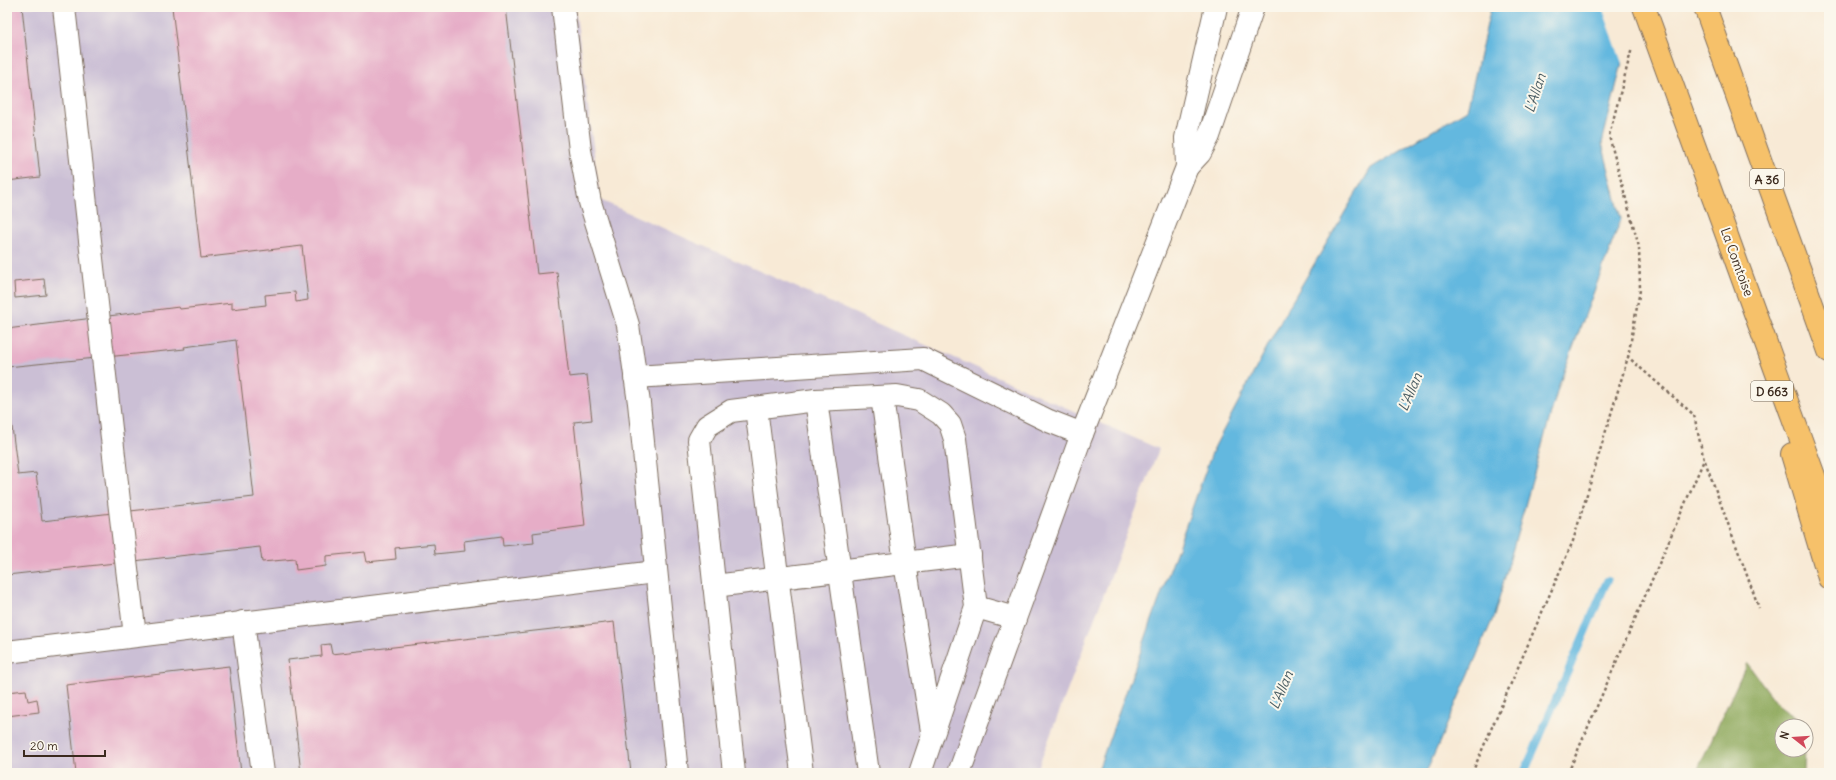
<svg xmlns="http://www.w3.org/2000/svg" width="1836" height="780" font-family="Delius,sans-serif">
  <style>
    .industrial { fill: #cbbfd5 }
    .forest { fill: #8ca75a; stroke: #64683c }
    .water { fill: #63b8df; stroke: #4f717e }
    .pier { fill: #f8ead6 }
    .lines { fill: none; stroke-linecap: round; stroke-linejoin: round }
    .stream { stroke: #63b8df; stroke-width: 8 }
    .building { fill: #e6adc7 }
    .minor-casing { stroke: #7d6d5e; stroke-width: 24 }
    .highway-casing { stroke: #7d6d5e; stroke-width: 24 }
    .path { stroke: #7d6d5e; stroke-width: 2.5; stroke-dasharray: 3 3; stroke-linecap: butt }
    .minor { stroke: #fff; stroke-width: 22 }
    .highway { stroke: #f6c16b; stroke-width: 22 }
    .labels { text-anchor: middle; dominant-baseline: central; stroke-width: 4; stroke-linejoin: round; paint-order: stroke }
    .shield { fill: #fbf7ec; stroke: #75685c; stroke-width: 1 }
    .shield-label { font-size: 12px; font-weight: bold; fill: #3b2a1e }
    .street-label { font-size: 13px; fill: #3b2a1e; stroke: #fbf7ec }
    .water-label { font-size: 14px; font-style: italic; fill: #495c62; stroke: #fbf7ec }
  </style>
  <rect width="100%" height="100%" fill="#fbf7ec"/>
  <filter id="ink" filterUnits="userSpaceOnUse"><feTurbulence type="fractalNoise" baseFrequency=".025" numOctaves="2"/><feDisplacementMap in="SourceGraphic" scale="8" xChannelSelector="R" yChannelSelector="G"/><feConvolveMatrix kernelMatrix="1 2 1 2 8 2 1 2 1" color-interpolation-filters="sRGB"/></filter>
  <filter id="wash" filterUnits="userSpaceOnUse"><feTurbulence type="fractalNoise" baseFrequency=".012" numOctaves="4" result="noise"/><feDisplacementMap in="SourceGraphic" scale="16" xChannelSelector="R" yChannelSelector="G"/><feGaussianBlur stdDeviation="0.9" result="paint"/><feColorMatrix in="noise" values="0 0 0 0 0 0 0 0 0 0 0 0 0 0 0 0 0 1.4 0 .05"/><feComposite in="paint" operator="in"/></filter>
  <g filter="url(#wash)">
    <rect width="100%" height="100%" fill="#f8ead6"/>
    <path class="industrial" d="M7 7H575L600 200 1159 449 1036 773H7Z"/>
    <path class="forest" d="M1747 663 1779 706 1806 726H1782V750H1805L1804 773H1696Z"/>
    <path class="water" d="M1491 7H1636L1602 143 1621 219 1559 385 1494 616 1426 773H1097L1213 450 1284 315 1371 168 1467 110Z"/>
    <path class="pier" d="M1602 7H1638L1623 66Z"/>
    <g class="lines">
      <path class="stream" d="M1524 773 1607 581"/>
    </g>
    <g id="blocks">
      <g class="building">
        <path d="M7 7H22L40 177 7 181Z"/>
        <path d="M172 7H506L537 274 557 272 569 377 587 375 592 420 574 422 585 526 533 533 534 543 503 546 502 536 464 541 465 551 435 554 434 544 395 548 396 559 367 562 365 552 326 556V566L296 570 295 559 262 562 260 547 7 575V387L18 475 36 473 42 521 254 497 236 340 184 347 185 349 7 367V329L179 307 180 309 232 303V309L266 305 265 295 295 292 296 302 308 300 302 246 201 258Z"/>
        <path d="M44 279 46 295 15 298 14 282Z"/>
        <path d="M614 622 631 773H301L288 660 322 656 321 645 330 644 332 654Z"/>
        <path d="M229 666 241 773H76L66 685Z"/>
        <path d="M26 690 28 701 37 699 39 712 7 716V692Z"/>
      </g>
    </g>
  </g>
  <g filter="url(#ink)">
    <use href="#blocks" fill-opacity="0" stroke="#7d6d5e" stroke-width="1"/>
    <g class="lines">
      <defs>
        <g id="minor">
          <path d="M64 7 119 501 135 636"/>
          <path d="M563 7 580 150 590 202 628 325 639 403 677 773"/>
          <path d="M1216 7 1186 138 1187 167 1200 153 1209 136 1253 7"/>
          <path d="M635 377 923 359 1049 421 1082 434"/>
          <path d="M882 397 905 563 932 731"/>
          <path d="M816 400 868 773"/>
          <path d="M756 408 802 773"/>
          <path d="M714 586 970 555"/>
          <path d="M976 607 1015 618"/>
          <path d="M243 622 263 773"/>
          <path d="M7 652 655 572"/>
          <path d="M734 773 699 440 707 426 731 411 816 400 897 396 919 400 941 414 950 424 955 439 976 607 920 773"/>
          <path d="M959 773 1082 434 1187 167"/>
        </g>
        <g id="highway">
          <path d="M1644 7 1829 517"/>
          <path d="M1705 7 1829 351"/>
          <path d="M1792 454 1829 578"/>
        </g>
      </defs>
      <use href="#minor" class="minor-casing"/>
      <use href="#highway" class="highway-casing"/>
      <g class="path">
        <path d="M1826 7 1829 17"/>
        <path d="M1705 461 1759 608"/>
        <path d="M1472 773 1573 541 1628 357 1640 290 1639 247 1609 136 1632 48"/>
        <path d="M1568 773 1704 460 1694 415 1628 357"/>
      </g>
      <use href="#minor" class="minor"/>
      <use href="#highway" class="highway"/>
    </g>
  </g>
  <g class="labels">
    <g class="shield">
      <rect x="1750" y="169" width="34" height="20" rx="3"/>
      <rect x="1751" y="381" width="42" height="20" rx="3"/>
    </g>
    <g class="shield-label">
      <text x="1767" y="179">A 36</text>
      <text x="1772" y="391">D 663</text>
    </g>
    <g class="street-label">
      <text transform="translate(1737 262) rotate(70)">La Comtoise</text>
    </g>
    <g class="water-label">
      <text transform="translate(1535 93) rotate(-72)">L'Allan</text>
      <text transform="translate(1410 392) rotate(-67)">L'Allan</text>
      <text transform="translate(1281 690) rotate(-67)">L'Allan</text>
    </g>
  </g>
  <rect width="1836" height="780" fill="none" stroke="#fbf7ec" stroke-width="24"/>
  <g transform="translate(1794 738) rotate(287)"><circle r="19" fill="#fbf7ec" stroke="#aea59a"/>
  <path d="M0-3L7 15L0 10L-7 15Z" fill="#d1495b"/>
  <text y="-6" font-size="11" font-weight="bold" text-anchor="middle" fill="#3b2a1e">N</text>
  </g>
  <path d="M24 750v6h81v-6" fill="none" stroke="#3b2a1e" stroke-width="2"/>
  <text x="30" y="750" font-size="12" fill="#3b2a1e" stroke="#fbf7ec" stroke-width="3" paint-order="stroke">20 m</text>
</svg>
